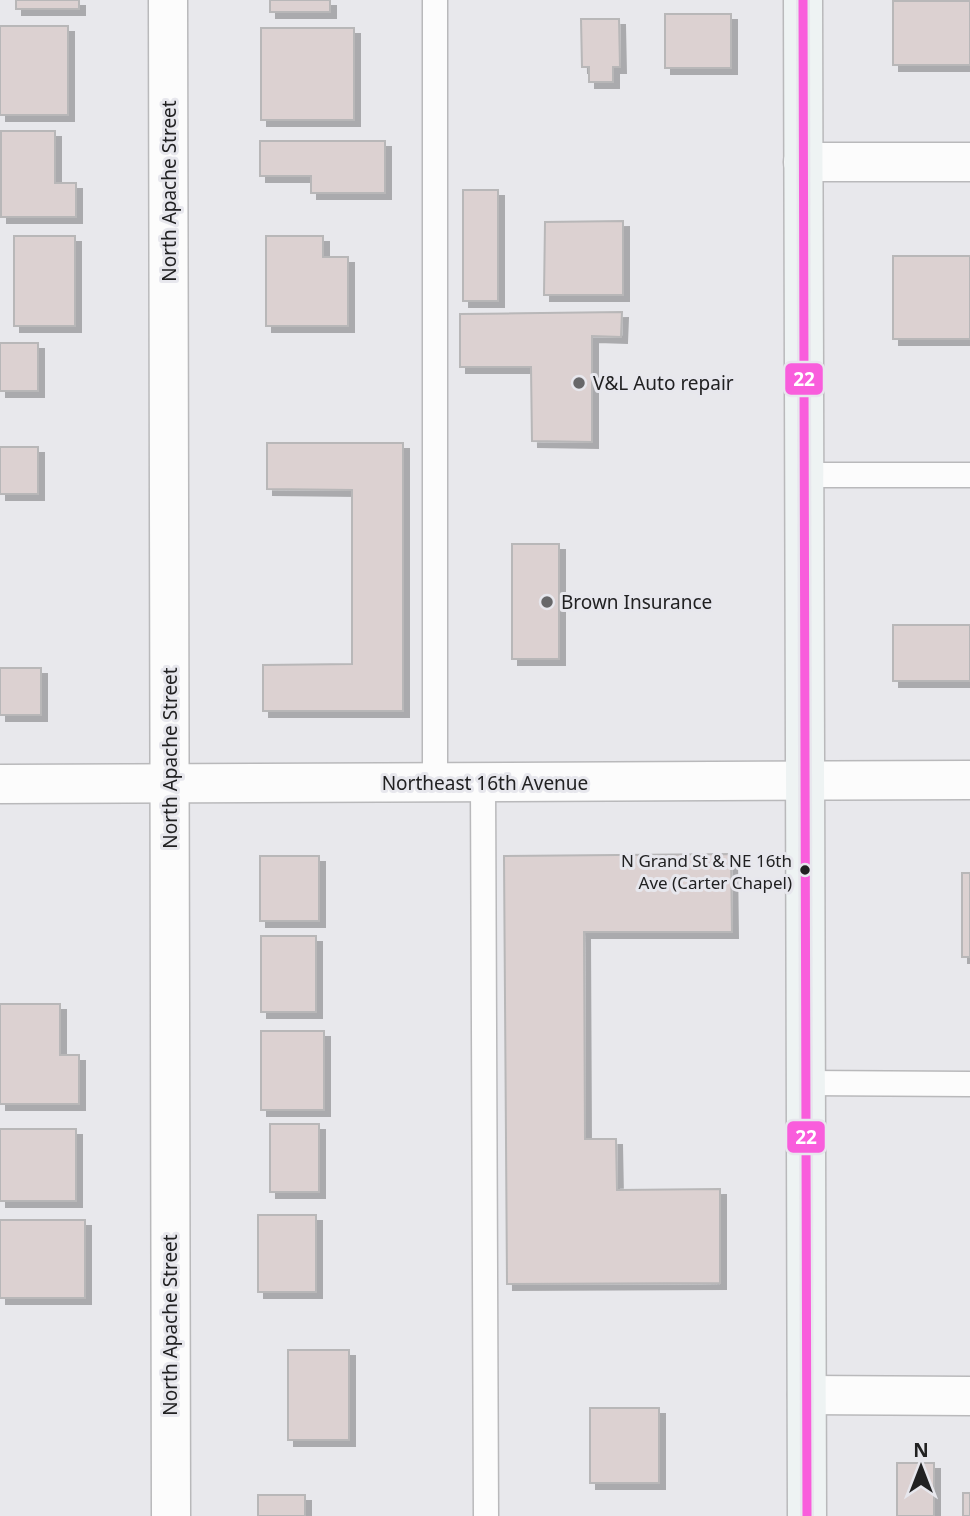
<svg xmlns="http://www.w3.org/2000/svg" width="970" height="1516" font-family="'Noto Sans',sans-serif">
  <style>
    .building { fill: #dcd1d1; stroke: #b8b7b8; stroke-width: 2; filter: url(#shadow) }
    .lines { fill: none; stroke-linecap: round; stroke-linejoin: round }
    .service-casing { stroke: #b9b9bb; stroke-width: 27 }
    .minor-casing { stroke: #b9b9bb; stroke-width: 41 }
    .tertiary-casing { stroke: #b9b9bb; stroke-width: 41 }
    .secondary-casing { stroke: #b9b9bb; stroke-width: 41 }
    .service { stroke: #fcfcfc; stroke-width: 24 }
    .minor { stroke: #fcfcfc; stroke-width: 38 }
    .tertiary { stroke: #fcfcfc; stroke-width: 38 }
    .secondary { stroke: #eef3f3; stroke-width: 38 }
    .bus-1-casing { stroke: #e7e7ed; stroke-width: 14 }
    .bus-1 { stroke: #f95ddc; stroke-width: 9 }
    .poi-dot { fill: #676769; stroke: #e7e7ed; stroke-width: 2.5 }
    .bus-dot { fill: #212122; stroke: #e7e7ed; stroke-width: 2.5 }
    .labels { text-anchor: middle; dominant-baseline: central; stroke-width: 6; stroke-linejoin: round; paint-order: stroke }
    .bus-label { font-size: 17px; fill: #212122; stroke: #e7e7ed; text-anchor: end }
    .street-label { font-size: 19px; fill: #212122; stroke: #e7e7ed }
    .poi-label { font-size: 19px; fill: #212122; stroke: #e7e7ed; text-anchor: start }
    .line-badge { stroke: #e7e7ed; stroke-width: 2.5 }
    .badge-label { font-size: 19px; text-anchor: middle; font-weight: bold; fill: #fff }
  </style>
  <defs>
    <filter id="shadow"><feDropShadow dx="6" dy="6" stdDeviation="0" flood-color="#0004"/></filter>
  </defs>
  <rect width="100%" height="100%" fill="#e8e8ec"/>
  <g class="building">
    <rect x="16" y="0" width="63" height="9"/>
    <rect x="270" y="0" width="60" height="12"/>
    <rect x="893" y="1" width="77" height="64"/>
    <rect x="665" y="14" width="66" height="54"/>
    <path d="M581 19H619L620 67H613V82H589V67H582Z"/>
    <rect x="0" y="26" width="68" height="89"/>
    <rect x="261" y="28" width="93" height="92"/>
    <path d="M1 131H55V183H76V217H1Z"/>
    <path d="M260 141H385V193H311V176H260Z"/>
    <rect x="463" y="190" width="35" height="111"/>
    <path d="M623 221V295H544L545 222Z"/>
    <rect x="14" y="236" width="61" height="90"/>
    <path d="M266 236H323V257H348V326H266Z"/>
    <rect x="893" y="256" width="77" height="83"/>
    <path d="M622 312 621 337 592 336V442L532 441 531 367H460V314Z"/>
    <rect x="0" y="343" width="38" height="48"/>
    <path d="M267 443H403V711H263V665L352 664V490L267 489Z"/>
    <rect x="0" y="447" width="38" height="47"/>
    <rect x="512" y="544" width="47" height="115"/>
    <rect x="893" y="625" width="77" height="56"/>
    <rect x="0" y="668" width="41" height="47"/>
    <path d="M731 854 732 932H584L585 1139H616L617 1190 720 1189V1283L507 1284 504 856Z"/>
    <rect x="260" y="856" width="59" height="65"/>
    <rect x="962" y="873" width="8" height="84"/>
    <rect x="261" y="936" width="55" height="76"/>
    <path d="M0 1004H60V1055H79V1104H0Z"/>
    <rect x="261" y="1031" width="63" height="79"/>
    <rect x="270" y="1124" width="49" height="68"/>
    <rect x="0" y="1129" width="76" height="72"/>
    <rect x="258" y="1215" width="58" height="77"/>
    <rect x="0" y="1220" width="85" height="78"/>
    <rect x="288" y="1350" width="61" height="90"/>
    <rect x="590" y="1408" width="69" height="75"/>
    <rect x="897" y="1463" width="37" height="53"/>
    <rect x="963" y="1493" width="7" height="23"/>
    <rect x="258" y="1495" width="47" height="21"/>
  </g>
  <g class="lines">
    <defs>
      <g id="service">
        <path d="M803 475H970"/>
        <path d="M435 783V0"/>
        <path d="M483 784 486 1516"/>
        <path d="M805 1083 970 1084"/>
      </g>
      <g id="minor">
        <path d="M168 0 171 1516"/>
        <path d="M803 162H970"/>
        <path d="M807 1395 970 1396"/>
      </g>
      <path id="tertiary" d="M0 784 970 780"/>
      <path id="secondary" d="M803 0 807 1516"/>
    </defs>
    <use href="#service" class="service-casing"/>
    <use href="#minor" class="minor-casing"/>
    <use href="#tertiary" class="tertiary-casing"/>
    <use href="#secondary" class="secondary-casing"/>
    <use href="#service" class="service"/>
    <use href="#minor" class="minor"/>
    <use href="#tertiary" class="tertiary"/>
    <use href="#secondary" class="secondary"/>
    <defs>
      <path id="bus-1" d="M803 0 807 1516"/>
    </defs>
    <use href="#bus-1" class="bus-1-casing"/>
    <use href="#bus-1" class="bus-1"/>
  </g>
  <g class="poi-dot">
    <circle cx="579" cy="383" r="7"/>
    <circle cx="547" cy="602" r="7"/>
  </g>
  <circle class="bus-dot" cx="805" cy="870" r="6"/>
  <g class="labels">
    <g class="bus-label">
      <text x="792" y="860">N Grand St &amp; NE 16th<tspan x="792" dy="22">Ave (Carter Chapel)</tspan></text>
    </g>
    <g class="street-label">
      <text transform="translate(169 191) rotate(-90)">North Apache Street</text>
      <text transform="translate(170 758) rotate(-90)">North Apache Street</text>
      <text x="485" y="783">Northeast 16th Avenue</text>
      <text transform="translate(170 1325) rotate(-90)">North Apache Street</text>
    </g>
    <g class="poi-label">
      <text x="593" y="383">V&amp;L Auto repair</text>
      <text x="561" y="602">Brown Insurance</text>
    </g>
  </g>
  <g class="line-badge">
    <rect x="784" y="362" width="40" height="34" rx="7" fill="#f95ddc"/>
    <rect x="786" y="1120" width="40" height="34" rx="7" fill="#f95ddc"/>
  </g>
  <g class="badge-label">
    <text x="804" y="386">22</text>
    <text x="806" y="1144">22</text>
  </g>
  <g transform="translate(921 1467)" stroke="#e7e7ed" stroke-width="5" paint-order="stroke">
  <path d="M0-5L12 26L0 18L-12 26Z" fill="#212122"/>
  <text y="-10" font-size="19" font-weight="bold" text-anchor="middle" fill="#212122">N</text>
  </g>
</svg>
